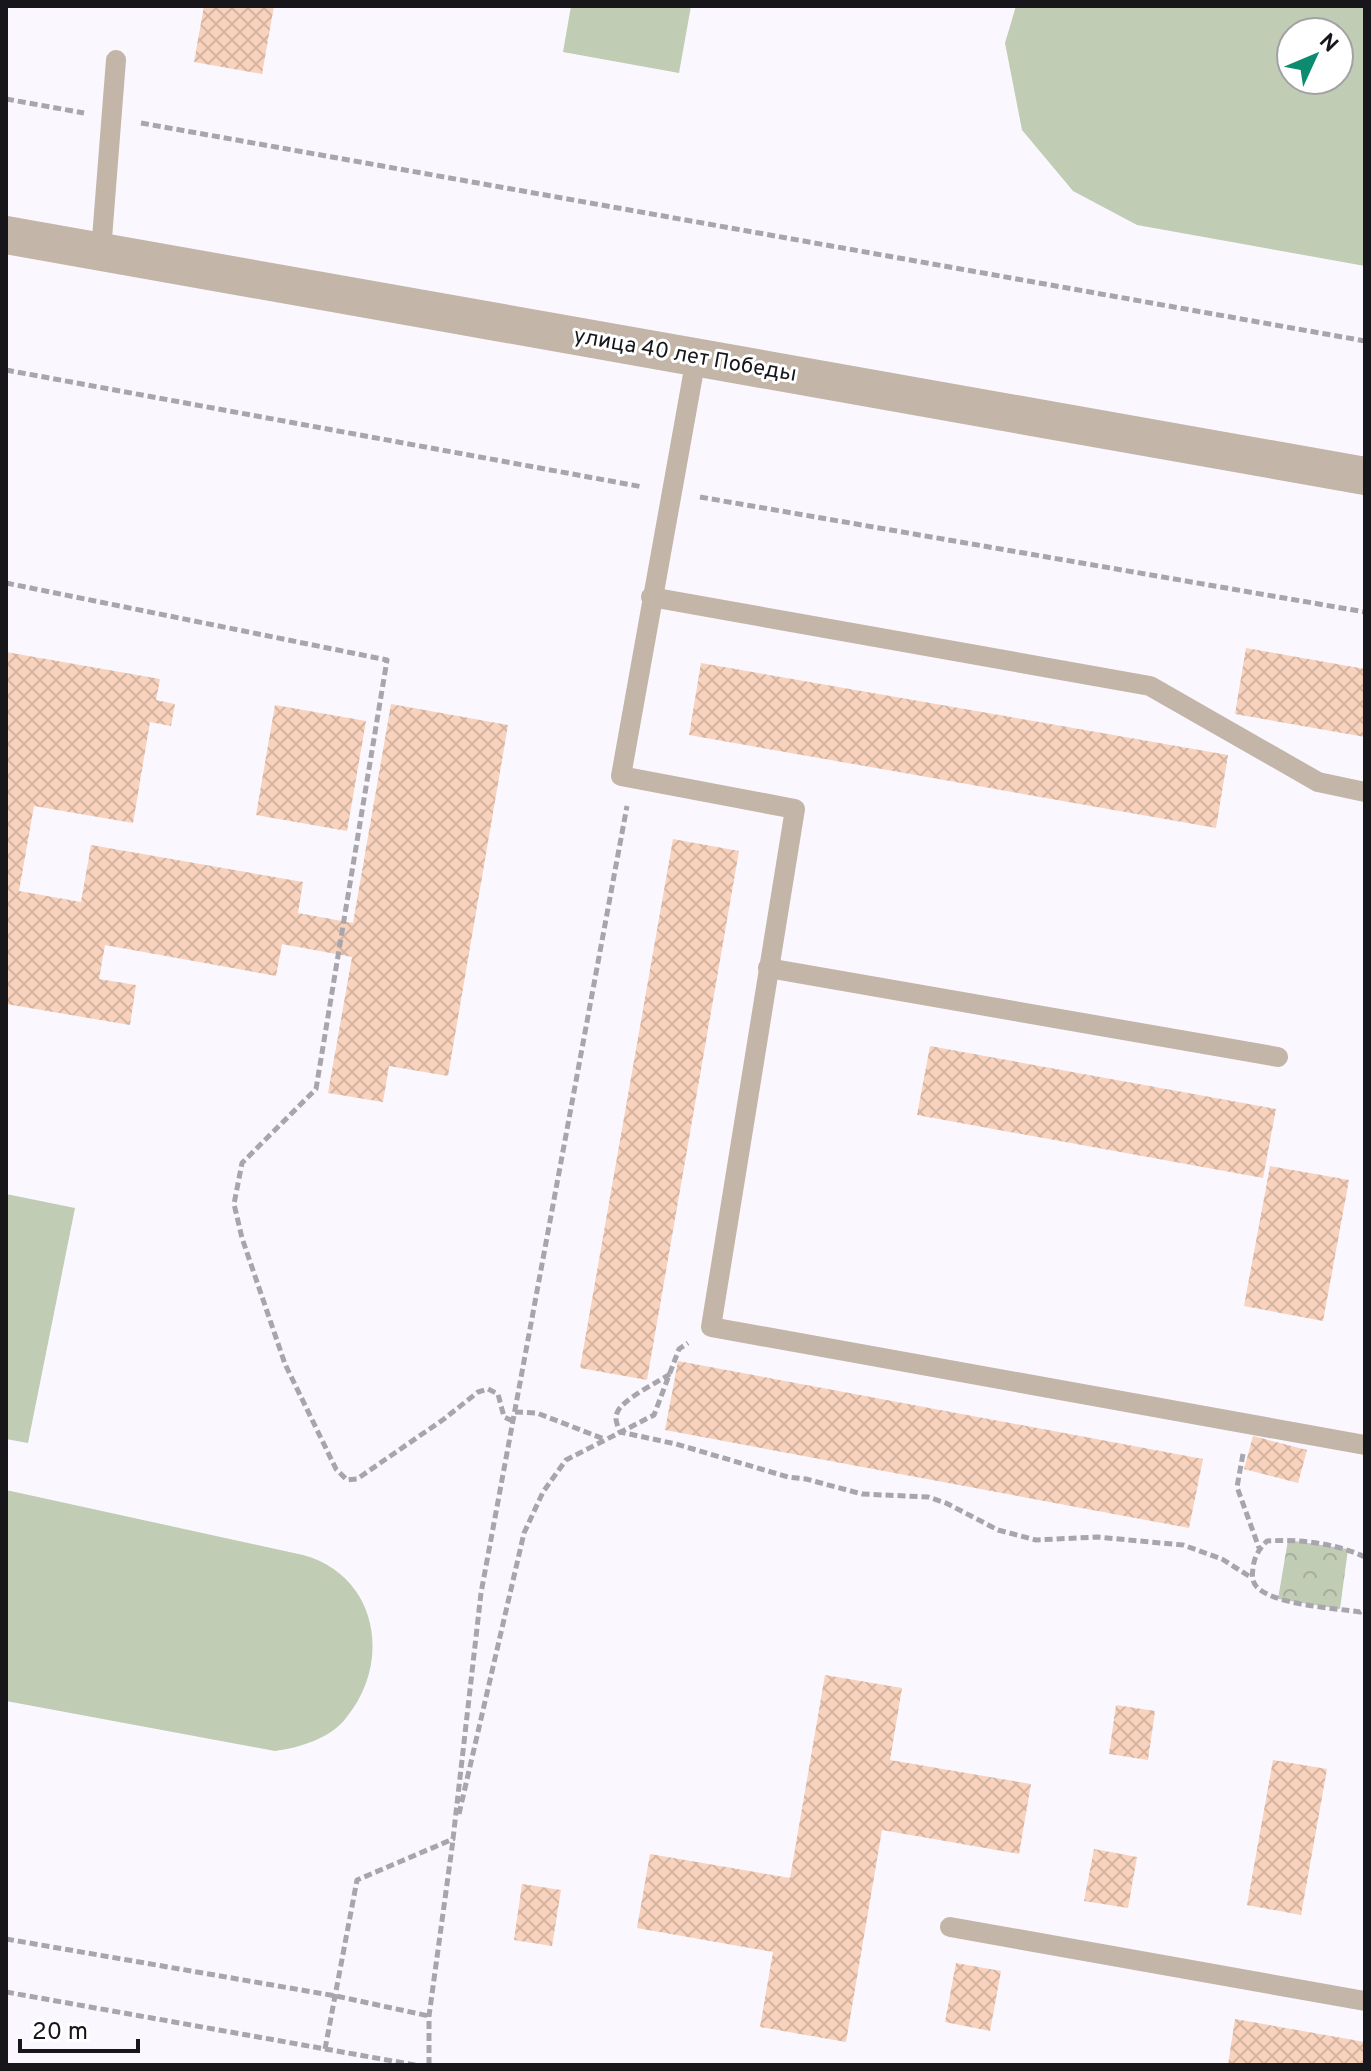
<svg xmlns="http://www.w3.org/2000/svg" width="1371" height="2071" font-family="Overpass,sans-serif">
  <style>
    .grass { fill: #c1ccb4; fill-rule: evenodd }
    .park { fill: url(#park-crowns) }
    .building { fill: url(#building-cross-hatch) }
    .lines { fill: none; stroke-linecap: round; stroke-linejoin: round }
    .path { stroke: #a8a6ac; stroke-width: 5; stroke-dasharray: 8 4; stroke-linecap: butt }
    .lane { stroke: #c3b5a8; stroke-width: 20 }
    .street { stroke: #c3b5a8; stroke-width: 38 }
    .labels { text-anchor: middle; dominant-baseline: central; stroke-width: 6; stroke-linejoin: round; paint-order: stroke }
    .street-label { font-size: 22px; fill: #17161b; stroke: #fff }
  </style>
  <defs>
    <pattern id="park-crowns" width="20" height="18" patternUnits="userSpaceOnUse" patternTransform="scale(2)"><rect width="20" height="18" fill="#c1ccb4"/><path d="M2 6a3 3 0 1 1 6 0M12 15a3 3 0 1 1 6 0" fill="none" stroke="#a5ae9a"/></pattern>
    <pattern id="building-cross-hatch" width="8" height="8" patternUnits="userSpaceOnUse" patternTransform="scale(2)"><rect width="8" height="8" fill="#f8d2bc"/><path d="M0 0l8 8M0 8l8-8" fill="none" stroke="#d4b4a1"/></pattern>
  </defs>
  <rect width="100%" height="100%" fill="#faf8fe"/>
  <g class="grass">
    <path d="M571 6H691L679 73 563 52Z"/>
    <path d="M1016 6H1365V266L1137 225 1073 191 1022 130 1005 43ZM1291 32H1339V80H1291Z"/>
    <path d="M6 1194 75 1208 28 1443 6 1439Z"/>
    <path d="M6 1490 303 1555C377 1575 393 1661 346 1718 331 1738 299 1748 275 1751L6 1701Z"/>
  </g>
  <path class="park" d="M1288 1540 1348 1549 1340 1609 1278 1599Z"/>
  <g class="building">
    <path d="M204 6H274L262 74 194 62Z"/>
    <path d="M1246 648 1365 669V737L1235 714Z"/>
    <path d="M6 652 160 679 156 700 175 704 171 726 150 722 133 823 34 806 19 891 81 902 91 845 303 882 298 913 353 923 391 704 508 725 448 1076 389 1066 383 1102 328 1093 352 957 282 944 276 976 105 945 99 979 136 985 130 1025 6 1004Z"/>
    <path d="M701 663 1228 755 1216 828 689 735Z"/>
    <path d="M275 705 366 721 347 831 256 815Z"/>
    <path d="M673 839 739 851 647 1380 580 1368Z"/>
    <path d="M930 1046 1276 1109 1263 1178 917 1115Z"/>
    <path d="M1270 1166 1349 1180 1323 1321 1244 1306Z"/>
    <path d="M678 1361 1203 1459 1189 1528 665 1430Z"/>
    <path d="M1253 1436 1307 1450 1298 1483 1244 1469Z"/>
    <path d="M825 1675 902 1688 890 1760 1031 1784 1019 1854 882 1830 846 2042 760 2027 773 1952 637 1928 650 1854 790 1878Z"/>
    <path d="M1116 1705 1155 1711 1148 1760 1109 1754Z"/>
    <path d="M1273 1760 1327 1769 1301 1915 1247 1905Z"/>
    <path d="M1094 1849 1137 1857 1128 1908 1084 1901Z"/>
    <path d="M522 1884 561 1890 552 1946 514 1940Z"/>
    <path d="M956 1963 1001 1971 990 2031 945 2022Z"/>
    <path d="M1235 2019 1365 2042V2065H1228Z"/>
  </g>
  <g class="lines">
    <g class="path">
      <path d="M6 99 84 113"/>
      <path d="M141 123 1365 341"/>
      <path d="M6 370 643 487"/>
      <path d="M700 497 1365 612"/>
      <path d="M6 583 387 660 316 1089 242 1163 234 1204 242 1238 285 1364 336 1469 347 1480 357 1479 444 1419 478 1392 488 1389 498 1394 504 1417 513 1421"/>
      <path d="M670 1374C658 1382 621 1400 617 1413 614 1420 618 1426 620 1432L676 1444 788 1477 806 1479 862 1494 928 1497 946 1503 998 1530 1036 1540 1097 1537 1183 1545 1222 1559 1252 1578"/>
      <path d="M515 1412 537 1413 604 1439"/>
      <path d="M1243 1454 1237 1487 1259 1548"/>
      <path d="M1365 1557C1335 1543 1299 1539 1267 1541 1259 1549 1254 1557 1253 1568 1252 1575 1252 1581 1256 1586 1272 1605 1335 1608 1360 1612L1365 1609"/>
      <path d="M459 1814 524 1533 543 1492 566 1460 654 1415 679 1349 688 1343"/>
      <path d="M6 1939 336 1996 429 2016"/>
      <path d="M6 1992 415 2065"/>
      <path d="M325 2049 357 1880 453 1839 481 1593 627 806"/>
      <path d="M429 2065V2016L453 1840"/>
    </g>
    <g class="lane">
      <path d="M101 251 116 60"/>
      <path d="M696 358 621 776 795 809 711 1327 1365 1445"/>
      <path d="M651 597 1150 686 1318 782 1365 792"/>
      <path d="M768 968 1278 1057"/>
      <path d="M950 1927 1365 2001"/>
    </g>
    <path class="street" d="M6 235 1365 476"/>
  </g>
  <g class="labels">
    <g class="street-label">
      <text transform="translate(685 356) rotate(10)">улица 40 лет Победы</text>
    </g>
  </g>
  <rect width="1371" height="2071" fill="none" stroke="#17161b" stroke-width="16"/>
  <g transform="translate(1315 56) rotate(46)"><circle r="38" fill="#ffffff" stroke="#a2a2a4" stroke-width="2"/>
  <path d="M0-6L14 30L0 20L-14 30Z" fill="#0b8b70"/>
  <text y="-12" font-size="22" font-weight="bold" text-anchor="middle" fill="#17161b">N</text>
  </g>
  <path d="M20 2039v12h118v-12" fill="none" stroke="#17161b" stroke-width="4"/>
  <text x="32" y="2039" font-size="24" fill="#17161b" stroke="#ffffff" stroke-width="6" paint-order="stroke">20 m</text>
</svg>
